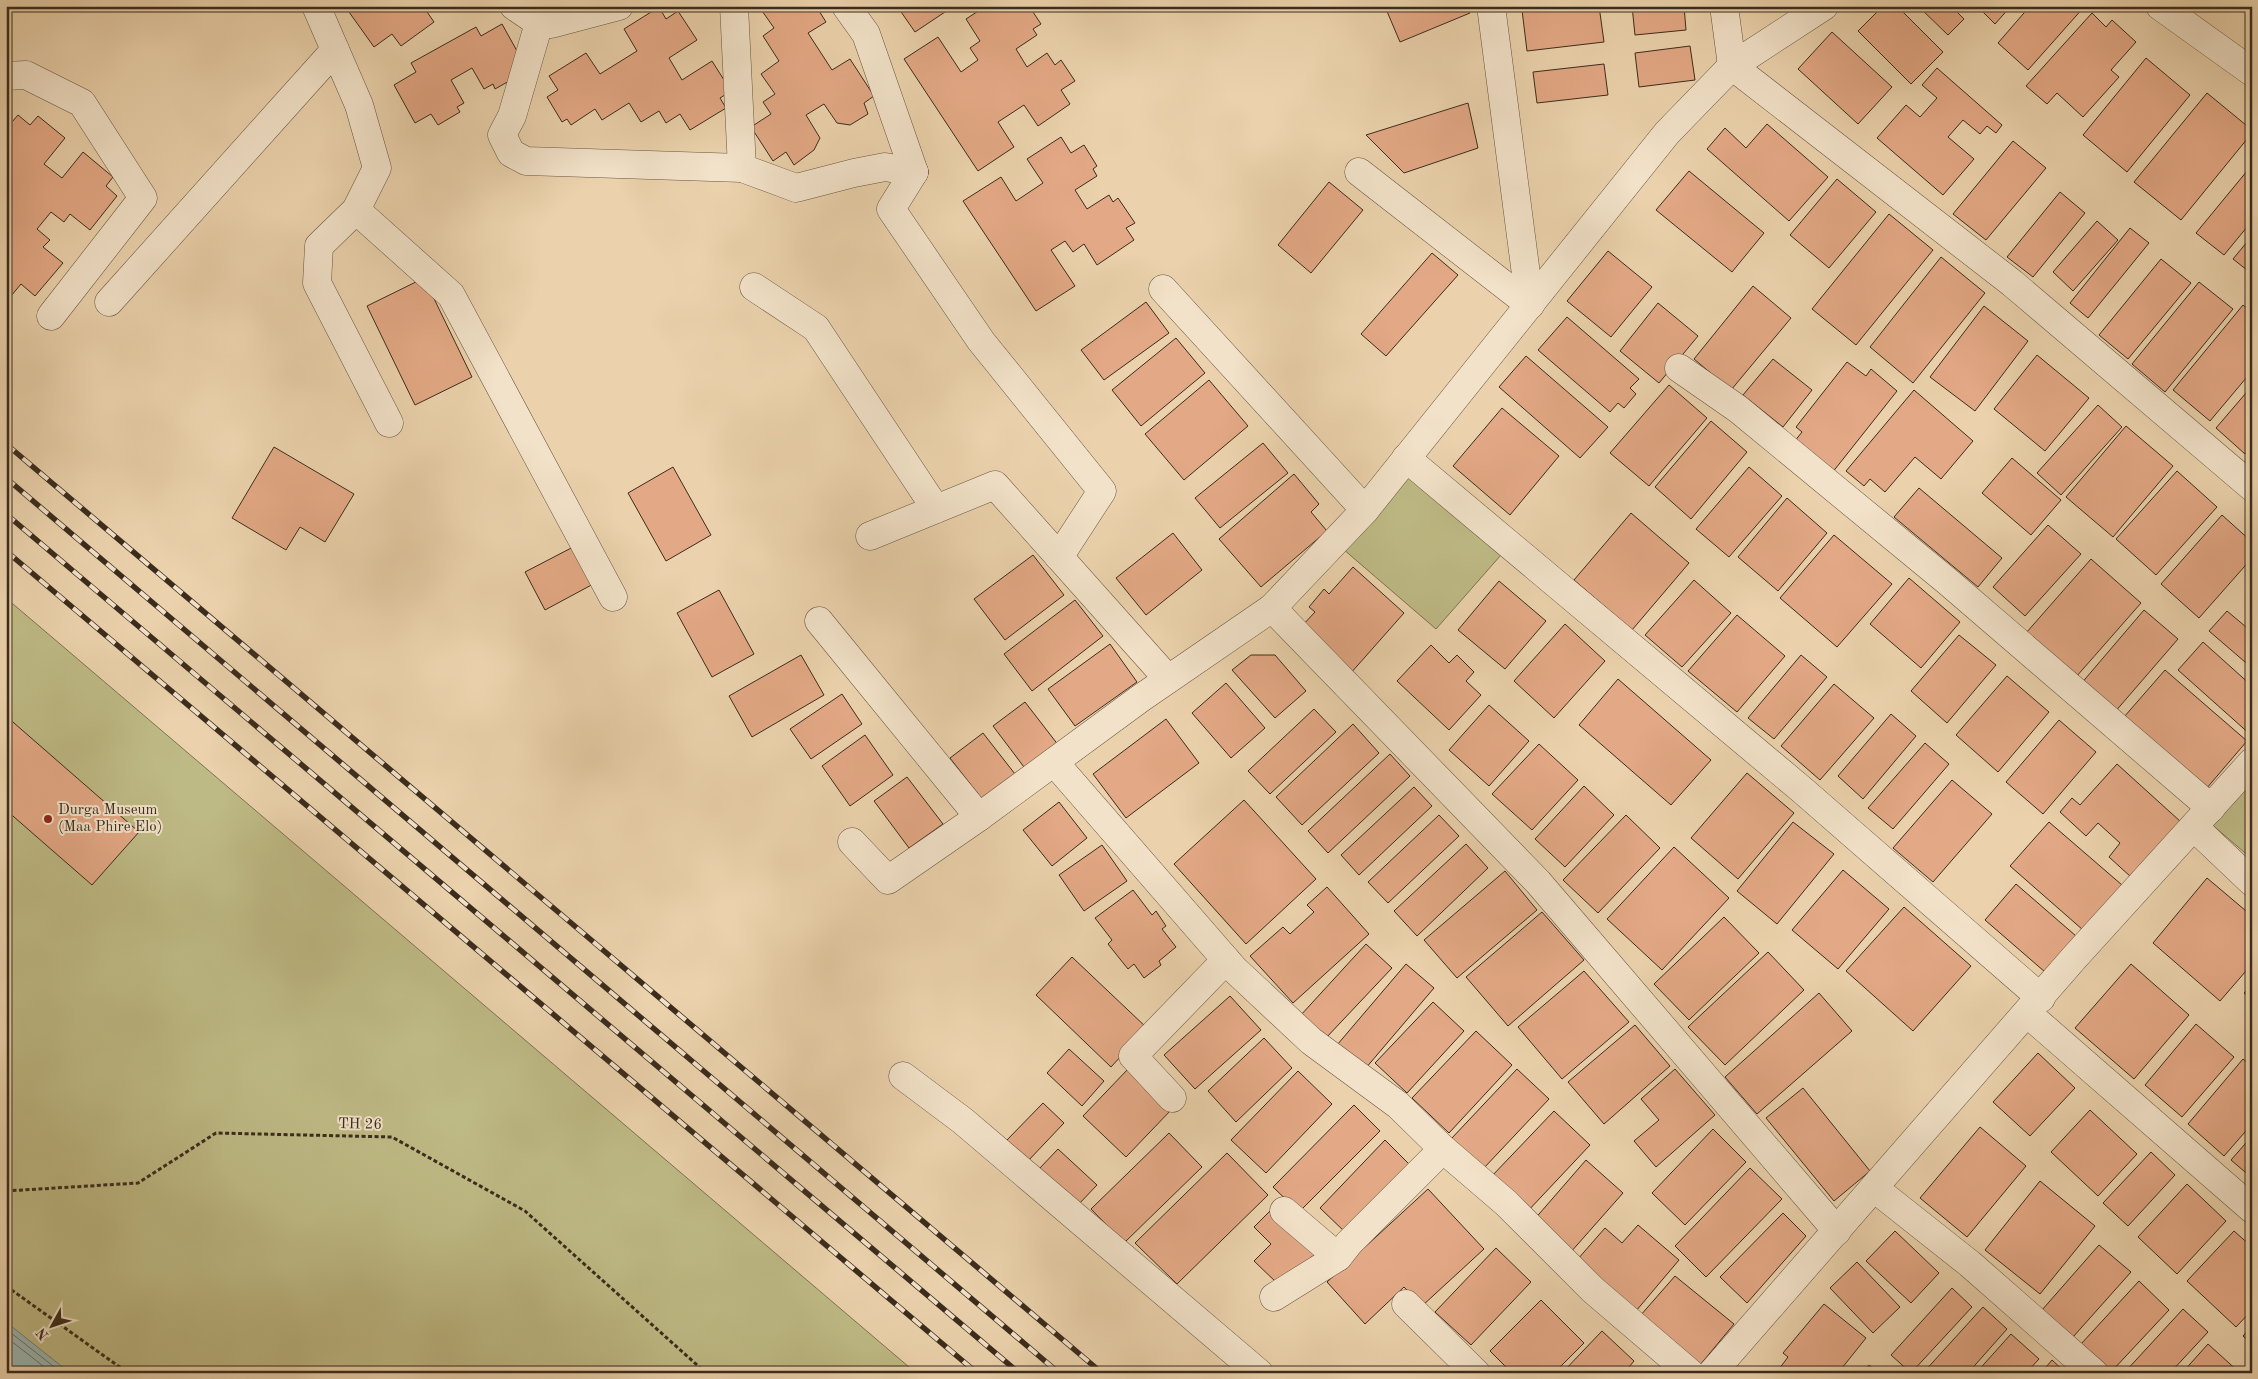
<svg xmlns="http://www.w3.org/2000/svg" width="2258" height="1379" font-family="'Old Standard TT',serif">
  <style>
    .green { fill: #beba85; stroke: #7c7351 }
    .water { fill: #9ab6b2; stroke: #747f76 }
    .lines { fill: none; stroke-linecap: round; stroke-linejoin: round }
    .shore { stroke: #6a7168; stroke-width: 1 }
    .building { fill: #e3a885; stroke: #3b2c1d }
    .minor-casing { stroke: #675641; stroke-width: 29 }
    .path { stroke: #3b2c1d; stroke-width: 3; stroke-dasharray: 4 2.5; stroke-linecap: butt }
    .minor { stroke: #f2e2c9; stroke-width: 28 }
    .rail-casing { stroke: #3b2c1d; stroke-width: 5.5 }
    .rail { stroke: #f2e2c9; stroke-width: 4; stroke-dasharray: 11; stroke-linecap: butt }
    .poi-dot { fill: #8f2418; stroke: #f2e2c9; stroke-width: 2 }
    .labels { text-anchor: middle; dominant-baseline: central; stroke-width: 4; stroke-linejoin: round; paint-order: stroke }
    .poi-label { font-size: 15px; fill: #3b2c1d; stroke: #f2e2c9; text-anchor: start }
    .street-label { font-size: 15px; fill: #3b2c1d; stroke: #f2e2c9 }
  </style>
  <rect width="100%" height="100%" fill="#ebd2ac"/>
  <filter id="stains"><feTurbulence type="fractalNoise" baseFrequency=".004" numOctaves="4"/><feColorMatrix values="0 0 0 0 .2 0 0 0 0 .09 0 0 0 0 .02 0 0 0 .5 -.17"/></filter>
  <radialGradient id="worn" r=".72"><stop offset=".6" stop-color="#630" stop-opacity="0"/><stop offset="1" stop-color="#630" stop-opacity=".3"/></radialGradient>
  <g class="green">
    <path d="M1409 474 1501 555 1436 629 1343 549Z"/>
    <path d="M6 598 916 1373H6Z"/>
    <path d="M2252 778V859L2209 822Z"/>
  </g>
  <path class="water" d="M6 1322 70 1373H6Z"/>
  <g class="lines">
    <g class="shore">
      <path d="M6 1329 62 1373"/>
      <path d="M6 1337 52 1373"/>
    </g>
  </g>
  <g class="building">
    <path d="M356 6H423L434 22 401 46 392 34 374 47 349 12Z"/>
    <path d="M763 6H816L826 22 808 33 832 70 850 59 874 96 864 103 868 114 850 125 837 123 824 104 806 115 820 138 814 150 794 165 786 152 773 161 751 127 771 114 763 102 775 94 761 74 779 61 763 36 774 28 760 8Z"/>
    <path d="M897 6H949L951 8 915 32Z"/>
    <path d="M986 6H1005L1009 11 1017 6H1029L1041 24 1033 29 1037 35 1016 49 1027 67 1047 53 1055 65 1061 60 1075 81 1061 90 1070 104 1038 126 1024 105 998 122 1014 147 978 171 904 59 938 37 961 72 978 60 970 48 980 41 966 19Z"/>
    <path d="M1392 6H1467L1470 13 1400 42 1386 9Z"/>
    <path d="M1557 6H1599L1604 42 1527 51 1522 10Z"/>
    <path d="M1632 6H1684L1686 30 1635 35Z"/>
    <path d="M1883 6H1897L1943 52 1911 84 1858 31Z"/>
    <path d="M1918 6H1951L1964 19 1948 35Z"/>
    <path d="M1977 6H2011L1995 24Z"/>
    <path d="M2030 6 2084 7 2028 70 1998 43Z"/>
    <path d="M659 7 666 19 678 11 697 40 669 58 682 80 712 61 731 91 720 98 726 108 690 130 680 114 666 123 659 111 641 122 629 103 602 120 595 109 571 125 567 119 562 122 547 97 558 90 549 76 586 53 600 74 637 51 624 29Z"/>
    <path d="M2092 13 2106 27 2112 20 2136 42 2111 70 2119 77 2083 117 2057 93 2047 104 2026 86Z"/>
    <path d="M502 24 522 60 512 66 518 76 495 89 493 84 484 89 472 68 451 80 464 103 457 107 460 112 438 125 431 114 415 123 394 85 416 72 411 63 476 27 481 36Z"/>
    <path d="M1832 32 1892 87 1858 124 1798 69Z"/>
    <path d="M1690 46 1695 80 1639 87 1635 53Z"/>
    <path d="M2146 58 2190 95 2127 172 2083 135Z"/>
    <path d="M1604 64 1608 95 1537 103 1533 72Z"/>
    <path d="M1937 68 2002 125 1996 133 1987 126 1980 134 1963 120 1948 137 1974 159 1943 195 1877 138 1906 105 1920 117 1937 98 1922 85Z"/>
    <path d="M2207 93 2252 130V133L2181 220 2134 182Z"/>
    <path d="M1468 103 1478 148 1404 173 1366 135Z"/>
    <path d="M18 115 30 125 38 116 65 138 44 164 62 178 83 152 113 177 106 186 117 196 90 230 70 214 64 222 51 212 37 229 50 240 43 247 63 263 35 296 21 284 11 296 6 292V167L9 163 6 161V129Z"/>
    <path d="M1767 124 1828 177 1789 221 1707 149 1725 128 1746 148Z"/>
    <path d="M1061 137 1071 153 1084 145 1097 166 1093 169 1097 176 1075 190 1087 209 1109 195 1113 202 1118 198 1135 223 1126 228 1134 240 1097 265 1084 244 1073 252 1065 241 1051 250 1075 286 1036 311 963 201 1001 177 1016 201 1043 183 1027 159Z"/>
    <path d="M2013 141 2046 168 1986 240 1953 214Z"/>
    <path d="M2252 165V221L2224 255 2196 233Z"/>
    <path d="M1689 171 1764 233 1732 272 1656 210Z"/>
    <path d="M1837 179 1876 212 1829 268 1790 235Z"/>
    <path d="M1329 182 1363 210 1311 273 1278 245Z"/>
    <path d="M2060 192 2085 213 2033 277 2007 257Z"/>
    <path d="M1889 214 1933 250 1856 345 1812 309Z"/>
    <path d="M2097 221 2118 240 2073 291 2053 272Z"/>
    <path d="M2130 228 2149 243 2088 318 2070 303Z"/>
    <path d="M2252 236V274L2233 259Z"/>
    <path d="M1608 251 1652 287 1611 337 1567 301Z"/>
    <path d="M1432 253 1458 275 1386 356 1361 334Z"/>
    <path d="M1941 257 1985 293 1913 383 1870 347Z"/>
    <path d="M2161 259 2191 283 2128 359 2099 335Z"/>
    <path d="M424 278 472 377 415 405 367 306Z"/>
    <path d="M2199 282 2233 309 2165 392 2132 364Z"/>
    <path d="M1753 286 1791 318 1731 390 1694 359Z"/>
    <path d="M1146 302 1169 333 1104 380 1081 350Z"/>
    <path d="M1658 303 1698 336 1659 383 1620 351Z"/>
    <path d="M2243 305 2252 313V371L2210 421 2173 390Z"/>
    <path d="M1984 306 2028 341 1975 411 1930 377Z"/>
    <path d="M1567 317 1639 379 1630 388 1636 394 1624 408 1618 403 1610 412 1538 350Z"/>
    <path d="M1176 338 1205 373 1141 426 1112 390Z"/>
    <path d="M2037 355 2089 398 2045 451 1994 409Z"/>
    <path d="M1526 356 1608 427 1580 458 1499 387Z"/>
    <path d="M1773 359 1812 390 1783 427 1743 395Z"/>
    <path d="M1847 362 1866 376 1871 369 1897 391 1832 473 1794 442 1802 432 1796 427Z"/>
    <path d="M1209 380 1248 426 1184 480 1145 434Z"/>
    <path d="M1669 385 1707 418 1649 486 1610 453Z"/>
    <path d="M2252 386V446L2245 454 2216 428Z"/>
    <path d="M1914 390 1973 441 1941 479 1915 457 1885 492 1870 479 1864 486 1846 471Z"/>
    <path d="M2098 405 2122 427 2061 495 2037 473Z"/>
    <path d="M1502 408 1559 456 1510 515 1453 466Z"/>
    <path d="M1711 421 1747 452 1691 519 1655 487Z"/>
    <path d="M2126 426 2173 466 2113 537 2066 497Z"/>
    <path d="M1263 443 1288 473 1220 528 1195 498Z"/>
    <path d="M274 447 354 494 325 542 300 527 286 550 232 518Z"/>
    <path d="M2012 458 2061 500 2031 535 1982 493Z"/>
    <path d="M673 467 711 535 666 561 628 493Z"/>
    <path d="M1749 467 1782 496 1729 557 1696 529Z"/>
    <path d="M2177 471 2217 507 2156 575 2116 539Z"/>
    <path d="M1294 474 1319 504 1311 512 1327 531 1261 587 1219 539Z"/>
    <path d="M1919 488 2002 558 1978 587 1894 517Z"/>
    <path d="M1787 498 1827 533 1778 591 1738 557Z"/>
    <path d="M1631 513 1689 563 1632 630 1574 580Z"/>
    <path d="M2222 515 2252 542V558L2199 618 2161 584Z"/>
    <path d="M2048 525 2081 554 2025 616 1993 587Z"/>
    <path d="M1173 533 1202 570 1146 615 1116 578Z"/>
    <path d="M1834 535 1892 584 1837 647 1780 598Z"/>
    <path d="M577 545 597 582 545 610 525 572Z"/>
    <path d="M1033 555 1064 595 1005 640 974 599Z"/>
    <path d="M2091 559 2141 603 2076 677 2026 633Z"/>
    <path d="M1353 567 1404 613 1350 674 1300 628 1315 612 1309 607 1324 589 1329 594Z"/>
    <path d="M1909 578 1960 622 1921 668 1870 624Z"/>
    <path d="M1694 580 1731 613 1682 667 1645 635Z"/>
    <path d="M1499 581 1546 621 1505 669 1458 630Z"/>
    <path d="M719 590 754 654 712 677 677 613Z"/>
    <path d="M1075 600 1103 636 1032 691 1004 654Z"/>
    <path d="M2144 610 2178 639 2114 713 2080 685Z"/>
    <path d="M2227 611 2252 632V668L2209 631Z"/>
    <path d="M1737 615 1785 656 1737 712 1688 671Z"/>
    <path d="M1565 624 1605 661 1554 718 1514 681Z"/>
    <path d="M1959 635 1996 665 1947 723 1911 691Z"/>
    <path d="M2203 642 2252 686V736L2178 670Z"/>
    <path d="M1110 644 1137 682 1075 726 1048 689Z"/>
    <path d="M1431 645 1449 663 1457 655 1474 672 1466 681 1481 695 1449 730 1397 681Z"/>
    <path d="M801 655 824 695 752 737 729 696Z"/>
    <path d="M1251 655H1275L1306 691 1275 718 1232 670Z"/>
    <path d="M1801 655 1827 677 1774 739 1748 718Z"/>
    <path d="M2165 670 2247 741 2206 789 2124 717Z"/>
    <path d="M2007 676 2049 712 1998 772 1956 735Z"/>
    <path d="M1618 679 1711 760 1671 805 1579 725Z"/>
    <path d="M1226 683 1265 728 1231 758 1192 713Z"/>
    <path d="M1834 684 1874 718 1820 780 1781 746Z"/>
    <path d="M842 694 862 724 811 759 790 729Z"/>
    <path d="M1025 702 1059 746 1027 771 993 726Z"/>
    <path d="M1489 705 1529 741 1489 786 1449 750Z"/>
    <path d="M1314 709 1336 732 1270 794 1248 771Z"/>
    <path d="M1891 714 1916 736 1863 799 1838 776Z"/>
    <path d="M6 716 139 832 92 885 6 810Z"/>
    <path d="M1166 719 1199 763 1126 818 1093 774Z"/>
    <path d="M2059 720 2096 752 2043 814 2006 782Z"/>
    <path d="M1353 724 1379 753 1302 825 1276 797Z"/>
    <path d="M983 733 1015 774 982 799 950 758Z"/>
    <path d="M865 735 893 775 850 806 822 766Z"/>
    <path d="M1925 743 1949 764 1893 829 1868 808Z"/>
    <path d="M1539 744 1578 780 1532 830 1492 794Z"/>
    <path d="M1390 754 1410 776 1328 853 1308 831Z"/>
    <path d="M2117 764 2181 822 2131 877 2109 857 2120 843 2098 823 2086 836 2060 812 2072 798 2080 805Z"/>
    <path d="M1747 773 1794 813 1738 879 1691 838Z"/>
    <path d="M907 777 943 824 909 848 874 801Z"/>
    <path d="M1952 780 1992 814 1933 882 1893 848Z"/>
    <path d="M1584 786 1614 815 1565 867 1535 839Z"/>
    <path d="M1414 787 1432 806 1359 875 1341 855Z"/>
    <path d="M1244 800 1316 879 1246 944 1174 864Z"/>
    <path d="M1059 802 1087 838 1052 866 1023 830Z"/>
    <path d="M1439 815 1459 836 1388 903 1368 882Z"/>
    <path d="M1626 815 1660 848 1598 913 1563 880Z"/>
    <path d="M1793 822 1834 854 1777 924 1737 891Z"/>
    <path d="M2049 822 2122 885 2083 930 2010 866Z"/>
    <path d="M1466 844 1488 868 1417 936 1394 911Z"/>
    <path d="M1102 845 1127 881 1084 911 1059 875Z"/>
    <path d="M1674 847 1729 898 1662 970 1607 919Z"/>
    <path d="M1843 870 1889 909 1838 969 1792 930Z"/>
    <path d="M1505 871 1537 910 1457 978 1424 940Z"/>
    <path d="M2207 878 2252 916V964L2220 1001 2153 943Z"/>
    <path d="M2016 884 2076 936 2045 972 1985 920Z"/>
    <path d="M1327 887 1369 934 1293 1003 1250 956 1283 927 1290 934 1314 912 1307 905Z"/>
    <path d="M1133 890 1152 915 1156 911 1166 926 1162 929 1176 947 1159 961 1161 965 1144 978 1134 964 1128 969 1108 944 1112 940 1095 918Z"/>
    <path d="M1904 907 1971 966 1913 1031 1846 971Z"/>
    <path d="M1542 912 1584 960 1508 1026 1466 977Z"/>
    <path d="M1724 917 1759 953 1689 1020 1654 984Z"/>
    <path d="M1366 944 1392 968 1325 1039 1300 1016Z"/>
    <path d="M1768 952 1804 990 1725 1065 1688 1027Z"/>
    <path d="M1072 957 1147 1028 1111 1067 1036 995Z"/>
    <path d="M1406 964 1434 988 1365 1069 1337 1045Z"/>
    <path d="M2131 964 2189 1015 2134 1079 2075 1028Z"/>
    <path d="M1584 971 1629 1022 1562 1079 1518 1027Z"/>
    <path d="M2252 985V1000L2244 993Z"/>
    <path d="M1819 993 1852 1031 1757 1114 1725 1077Z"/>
    <path d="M1230 996 1261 1030 1195 1089 1164 1055Z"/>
    <path d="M1433 1002 1464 1031 1407 1093 1375 1063Z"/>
    <path d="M2196 1024 2234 1057 2182 1117 2145 1085Z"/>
    <path d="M1635 1025 1670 1066 1604 1124 1568 1082Z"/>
    <path d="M1476 1031 1512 1065 1449 1133 1412 1098Z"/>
    <path d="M1264 1038 1292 1068 1236 1122 1208 1091Z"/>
    <path d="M1069 1049 1104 1081 1082 1106 1047 1073Z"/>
    <path d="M2038 1053 2075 1088 2030 1136 1993 1102Z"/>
    <path d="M2243 1059 2252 1067V1124L2224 1156 2188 1124Z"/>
    <path d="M1129 1068 1172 1109 1126 1157 1083 1116Z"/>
    <path d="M1517 1069 1549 1099 1483 1169 1451 1139Z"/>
    <path d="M1675 1069 1715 1115 1656 1167 1634 1141 1659 1120 1641 1099Z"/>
    <path d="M1298 1071 1332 1104 1266 1173 1231 1140Z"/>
    <path d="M1803 1088 1870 1171 1834 1201 1766 1118Z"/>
    <path d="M1043 1103 1064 1123 1027 1162 1006 1141Z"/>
    <path d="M1354 1105 1380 1131 1299 1212 1273 1187Z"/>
    <path d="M2090 1110 2137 1154 2098 1196 2051 1152Z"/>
    <path d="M1554 1111 1590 1145 1526 1213 1490 1178Z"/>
    <path d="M1980 1127 2026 1166 1967 1237 1920 1198Z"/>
    <path d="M1713 1129 1746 1162 1685 1225 1652 1193Z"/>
    <path d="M1169 1133 1202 1167 1124 1243 1091 1209Z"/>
    <path d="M2252 1136V1178L2231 1160Z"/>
    <path d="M1385 1140 1411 1166 1347 1234 1320 1208Z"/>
    <path d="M1058 1149 1097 1185 1078 1205 1039 1169Z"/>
    <path d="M2151 1152 2175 1175 2128 1226 2103 1203Z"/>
    <path d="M1227 1153 1268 1195 1177 1284 1135 1243Z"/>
    <path d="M1586 1160 1623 1193 1570 1253 1533 1221Z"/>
    <path d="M1750 1168 1782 1199 1706 1277 1675 1246Z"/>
    <path d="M2040 1181 2095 1226 2040 1294 1985 1250Z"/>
    <path d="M2187 1184 2226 1221 2177 1274 2138 1237Z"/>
    <path d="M1428 1189 1484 1249 1422 1306 1404 1287 1365 1324 1327 1282Z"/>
    <path d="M1271 1210 1318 1252 1278 1284 1254 1261 1271 1244 1254 1227Z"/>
    <path d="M1783 1213 1806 1236 1747 1303 1720 1277Z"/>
    <path d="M1638 1225 1679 1260 1636 1311 1577 1260 1605 1228 1622 1243Z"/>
    <path d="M1895 1231 1939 1273 1911 1303 1866 1261Z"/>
    <path d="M2234 1231 2252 1247V1310L2236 1327 2187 1281Z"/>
    <path d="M2099 1245 2131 1272 2073 1337 2042 1310Z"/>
    <path d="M1496 1248 1531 1282 1471 1345 1435 1312Z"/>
    <path d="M1857 1262 1900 1307 1873 1333 1830 1288Z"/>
    <path d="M1675 1276 1734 1324 1700 1365 1640 1316Z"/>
    <path d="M2139 1281 2169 1310 2111 1372 2081 1344Z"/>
    <path d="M1952 1288 1972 1307 1911 1373 1891 1355Z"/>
    <path d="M1541 1300 1584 1343 1554 1373H1512L1490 1351Z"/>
    <path d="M1824 1304 1866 1338 1838 1373 1832 1368 1828 1373H1776L1788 1357 1783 1353Z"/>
    <path d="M1983 1307 2007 1329 1968 1373H1923Z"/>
    <path d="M2183 1309 2208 1332 2170 1373H2124Z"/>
    <path d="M2252 1326V1344L2243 1336Z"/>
    <path d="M1602 1331 1634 1361 1624 1373H1562Z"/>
    <path d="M2011 1334 2039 1359 2026 1373H1976Z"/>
    <path d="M2208 1344 2240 1373H2182Z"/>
    <path d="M2052 1360 2066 1373H2041Z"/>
    <path d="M1869 1365 1878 1373H1863Z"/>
  </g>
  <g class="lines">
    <defs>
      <g id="minor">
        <path d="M316 6 359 105 377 168 356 210 319 246 317 283 389 423"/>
        <path d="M514 6 539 23 551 24 619 6"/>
        <path d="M734 6 742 168 796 188 854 173 885 167 914 172"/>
        <path d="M846 6 866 34 914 172"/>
        <path d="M1491 6 1530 305"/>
        <path d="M1724 6 1732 66 2012 283 2252 487"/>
        <path d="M2160 6 2252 72"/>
        <path d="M539 23 512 116 502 135 511 153 526 161 742 168"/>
        <path d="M6 76 26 75 82 103 143 198 51 316"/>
        <path d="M914 172 891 209 981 341 1102 491 1059 557"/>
        <path d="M1359 172 1530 305"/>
        <path d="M356 210 451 295 613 597"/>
        <path d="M754 287 816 328 936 509"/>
        <path d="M1163 289 1365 510"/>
        <path d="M109 302 335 50"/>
        <path d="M1679 368 1738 409 1947 581 2211 808"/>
        <path d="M1406 458 1801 789 2041 998"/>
        <path d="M870 536 995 485 1168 679"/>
        <path d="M1272 608 1538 882 1837 1231"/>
        <path d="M819 621 979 817 1141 698 1272 608 1365 510 1667 133 1732 66 1824 6"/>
        <path d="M1054 762 1234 969 1311 1041 1398 1105 1443 1149 1506 1203 1593 1290 1690 1373"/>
        <path d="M2194 827 2252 882"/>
        <path d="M852 842 888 880 979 817"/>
        <path d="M2027 1013 2252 1209"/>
        <path d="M903 1076 963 1121 1259 1373"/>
        <path d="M1172 1098 1133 1056 1226 960"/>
        <path d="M1874 1188 1970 1264 2094 1373"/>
        <path d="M1284 1211 1338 1257"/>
        <path d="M1274 1297 1338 1257 1349 1243 1443 1149"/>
        <path d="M1406 1304 1476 1373"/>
        <path d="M1712 1373 2074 958 2252 762"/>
      </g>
    </defs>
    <use href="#minor" class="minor-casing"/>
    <g class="path">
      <path d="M6 1191 138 1183 216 1133 392 1137 525 1211 706 1373"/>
      <path d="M6 1286 128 1373"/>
    </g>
    <use href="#minor" class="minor"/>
    <defs>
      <g id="rail">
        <path d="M6 444 1102 1373"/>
        <path d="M6 478 1059 1373"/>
        <path d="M6 514 1019 1373"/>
        <path d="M6 551 977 1373"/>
      </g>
    </defs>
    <use href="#rail" class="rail-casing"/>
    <use href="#rail" class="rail"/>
  </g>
  <circle class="poi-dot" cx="48" cy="819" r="5"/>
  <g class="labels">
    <g class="poi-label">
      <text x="58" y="810">Durga Museum<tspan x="58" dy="17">(Maa Phire Elo)</tspan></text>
    </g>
    <g class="street-label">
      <text transform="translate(360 1125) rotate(1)">TH 26</text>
    </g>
  </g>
  <rect width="2258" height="1379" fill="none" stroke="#ebd2ac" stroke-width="25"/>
  <rect x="8" y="8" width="2243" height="1364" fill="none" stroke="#3b2c1d" stroke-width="2.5"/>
  <rect x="12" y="12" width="2233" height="1354" fill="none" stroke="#3b2c1d"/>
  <g transform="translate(52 1326) rotate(230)" stroke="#f2e2c9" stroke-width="4" paint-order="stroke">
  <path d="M0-4L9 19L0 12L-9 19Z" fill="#3b2c1d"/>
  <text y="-8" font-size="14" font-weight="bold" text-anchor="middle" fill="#3b2c1d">N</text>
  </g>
  <rect width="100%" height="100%" filter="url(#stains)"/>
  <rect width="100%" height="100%" fill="url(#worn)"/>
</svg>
